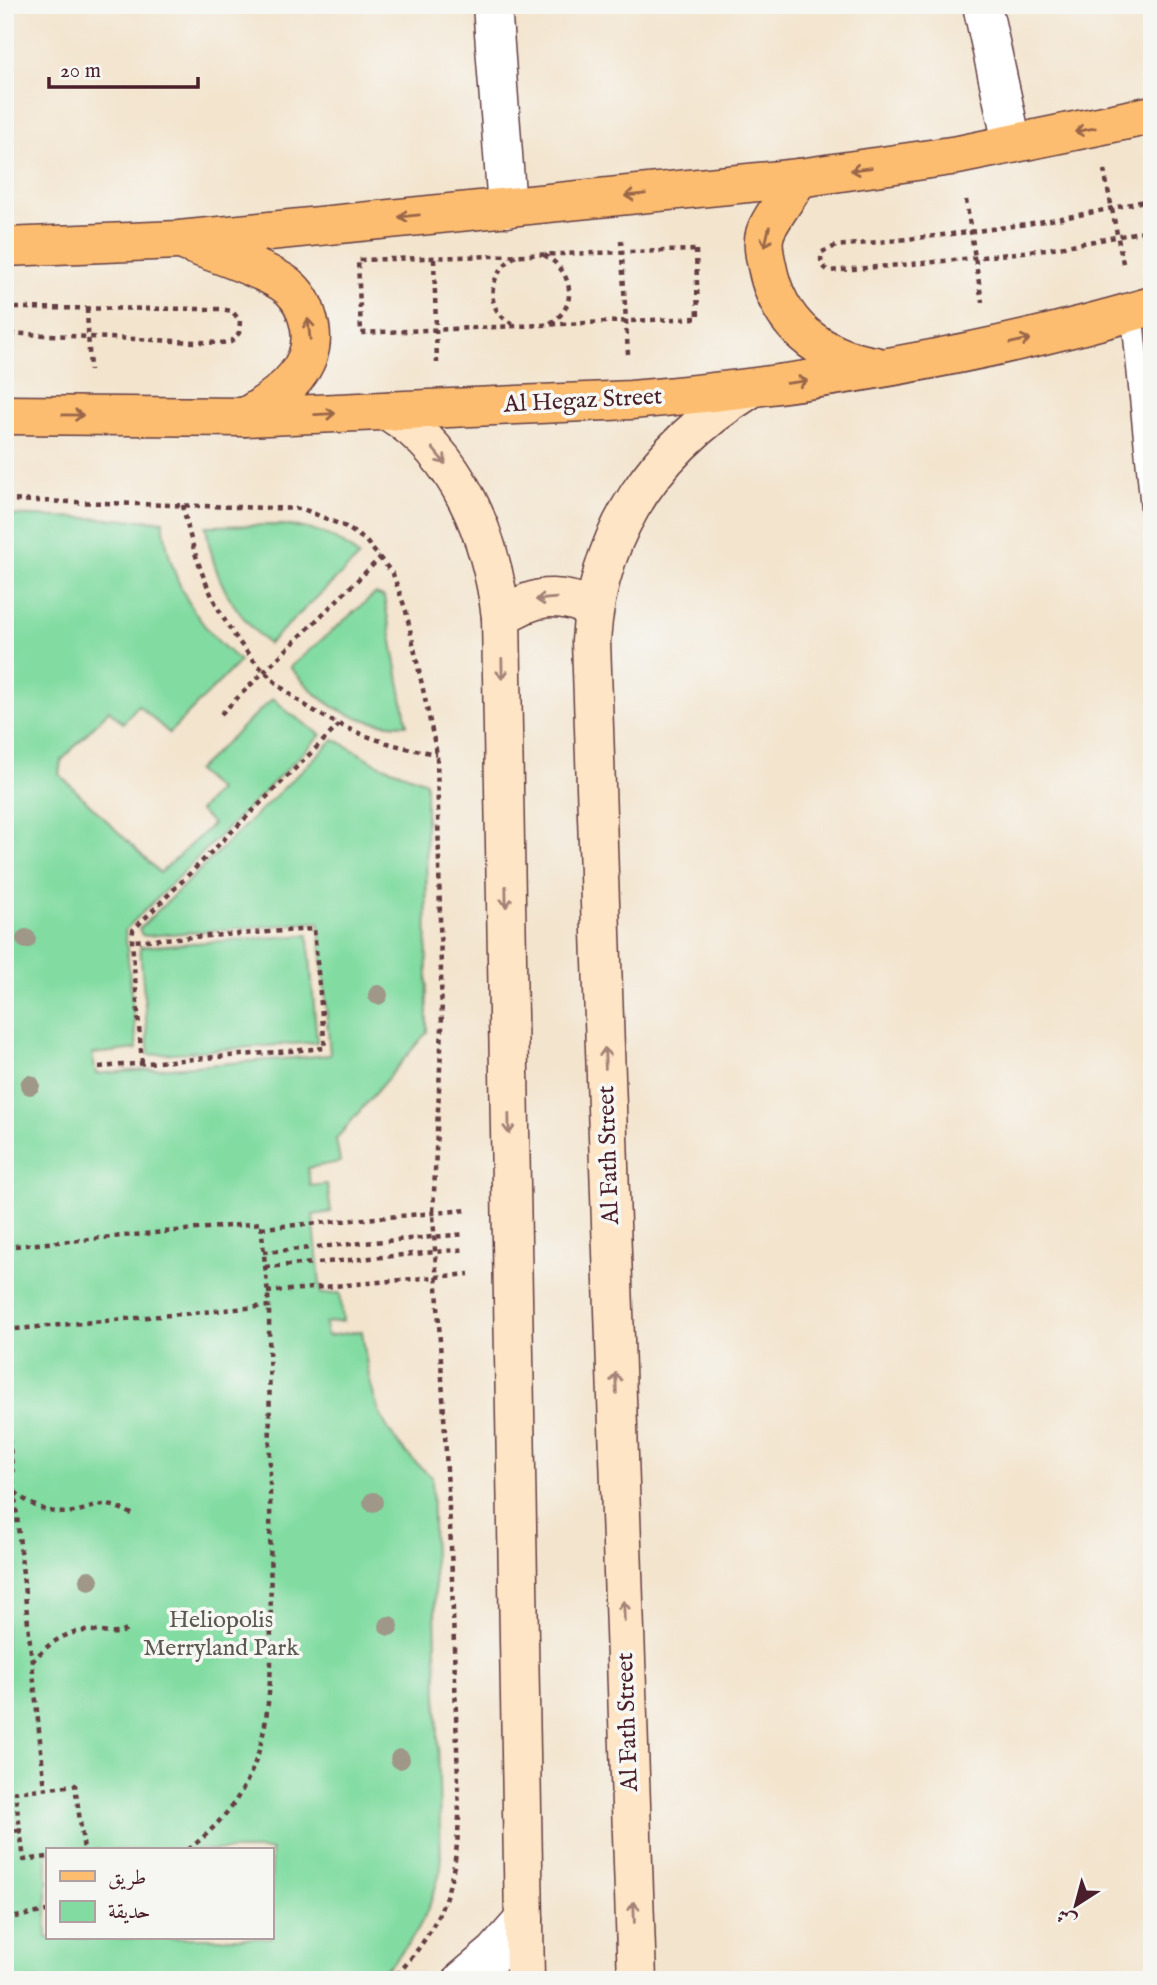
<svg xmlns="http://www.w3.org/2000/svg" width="1157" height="1985" font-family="'IM FELL English',Amiri,serif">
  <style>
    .green { fill: #82dca2; stroke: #667e66; stroke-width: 2; fill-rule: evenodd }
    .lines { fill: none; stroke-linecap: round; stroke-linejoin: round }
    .service-casing { stroke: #633d43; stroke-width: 24 }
    .minor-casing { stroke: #633d43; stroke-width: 41 }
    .secondary-casing { stroke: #633d43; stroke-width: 41 }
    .primary-casing { stroke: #633d43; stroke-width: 41 }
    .path { stroke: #633d43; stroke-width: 4.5; stroke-dasharray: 5 5; stroke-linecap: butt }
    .service { stroke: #fff; stroke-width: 21 }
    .minor { stroke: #fff; stroke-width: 38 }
    .secondary { stroke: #fee5c5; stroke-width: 38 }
    .primary { stroke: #fcbd6f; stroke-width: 38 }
    .tree { fill: #9f9788 }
    .oneway { stroke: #9a664a }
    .oneway2 { stroke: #a48278 }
    .labels { text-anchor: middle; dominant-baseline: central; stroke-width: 7; stroke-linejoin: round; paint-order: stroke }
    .street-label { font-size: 24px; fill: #4a1f2b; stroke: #f6f6f2 }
    .park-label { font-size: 24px; fill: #5b584f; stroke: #f6f6f2 }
  </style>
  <rect width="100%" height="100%" fill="#f6f6f2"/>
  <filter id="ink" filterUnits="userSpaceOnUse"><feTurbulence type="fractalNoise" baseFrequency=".0143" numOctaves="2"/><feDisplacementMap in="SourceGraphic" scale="14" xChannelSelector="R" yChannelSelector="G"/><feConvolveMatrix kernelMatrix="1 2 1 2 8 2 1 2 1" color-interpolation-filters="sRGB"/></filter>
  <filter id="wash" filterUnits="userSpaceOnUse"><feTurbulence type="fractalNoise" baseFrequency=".00686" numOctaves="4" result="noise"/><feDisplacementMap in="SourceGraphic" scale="28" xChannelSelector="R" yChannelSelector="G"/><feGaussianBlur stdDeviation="1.57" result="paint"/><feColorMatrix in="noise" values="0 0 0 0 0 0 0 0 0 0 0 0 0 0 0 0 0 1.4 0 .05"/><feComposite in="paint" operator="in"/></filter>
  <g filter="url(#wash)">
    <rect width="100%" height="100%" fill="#f3e4cd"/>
    <g class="green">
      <path d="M5 515 163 521C169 579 195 625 240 661L169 733 138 705 123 723 109 710 61 761 59 774 160 873 213 824 199 811 218 790 196 771 273 698 288 712 321 735 125 930 137 1049 92 1054 96 1074 330 1055 319 922 146 936 142 935 139 929 334 739 378 764 426 782 427 1032 336 1139 340 1162 308 1168 310 1186 327 1184 331 1212 313 1215 321 1294 340 1293 343 1321 325 1323 327 1336 362 1331C371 1399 377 1432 432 1477L441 1868C430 1914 411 1952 371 1980H5ZM47 1850H271V1938H47Z"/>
      <path d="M283 525C314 528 337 535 359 557L268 644C230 608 213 577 206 526Z"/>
      <path d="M375 594 384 597 407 725C354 724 324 708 290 667Z"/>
      <path d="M308 935 317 1042 149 1055 140 947Z"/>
    </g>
  </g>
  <g filter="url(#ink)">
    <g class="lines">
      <defs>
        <path id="service" d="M1132 312 1152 513"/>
        <g id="minor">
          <path d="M492 5 507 208"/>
          <path d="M982 5 1012 143"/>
          <path d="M463 1980 495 1953 524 1920"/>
        </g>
        <g id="secondary">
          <path d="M388 411C460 455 491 538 501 617L525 1980"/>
          <path d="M501 617C534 595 557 592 593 608"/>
          <path d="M637 1980 591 641C598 530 657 447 750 389"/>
        </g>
        <g id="primary">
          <path d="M799 178C792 190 768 222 765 234 762 243 765 257 767 266 778 324 819 357 875 366"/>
          <path d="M186 242C216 254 254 265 282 282 294 289 303 302 307 316 324 364 281 396 245 417"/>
          <path d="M5 247 179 240 799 178 958 155 1152 115"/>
          <path d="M5 415 245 417 631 400C808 385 982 356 1152 306"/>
        </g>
      </defs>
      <use href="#service" class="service-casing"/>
      <use href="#minor" class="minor-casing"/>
      <use href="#secondary" class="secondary-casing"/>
      <use href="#primary" class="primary-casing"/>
      <g class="path">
        <path d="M1104 170 1124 268"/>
        <path d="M1152 199C1048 225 942 236 836 246L822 252C820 261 821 266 829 271 937 262 1046 254 1152 229"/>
        <path d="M966 200 982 302"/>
        <path d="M621 240 628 354"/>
        <path d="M696 250 698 318 361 333 358 260Z"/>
        <path d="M544 255C572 269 581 308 548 324"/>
        <path d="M516 256C487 273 482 314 517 325"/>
        <path d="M434 259 437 363"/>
        <path d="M5 308 220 309 232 311 240 321 239 333 231 342 219 343 5 333"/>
        <path d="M87 309 90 371"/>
        <path d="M5 500 303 509 346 527 365 540 393 574 406 611 437 754 442 1027 433 1213 451 1545 459 1816C456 1887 441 1928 392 1980"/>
        <path d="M183 505C210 646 294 731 437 754"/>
        <path d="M221 714 381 557"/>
        <path d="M142 1063 132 941 133 930 339 725"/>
        <path d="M99 1067 325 1048 314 929 132 941"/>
        <path d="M261 1228 468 1210"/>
        <path d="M5 1247 261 1223 269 1306 5 1330"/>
        <path d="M317 1247 466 1234"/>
        <path d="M263 1252 312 1248"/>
        <path d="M318 1263 467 1249"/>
        <path d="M265 1267 313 1263"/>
        <path d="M267 1292 469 1274"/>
        <path d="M5 1399 45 1789"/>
        <path d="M15 1492C32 1507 55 1517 78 1511 87 1509 96 1505 105 1505 115 1505 123 1510 132 1514"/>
        <path d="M32 1662C48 1643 68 1629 94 1631 108 1632 114 1636 127 1630"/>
        <path d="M5 1832 20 1830"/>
        <path d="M188 1850C255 1797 267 1745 271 1663L269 1306"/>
        <path d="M47 1857 24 1860 15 1792 75 1785 84 1850"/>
        <path d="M5 1919 47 1911"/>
      </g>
      <use href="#service" class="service"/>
      <use href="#minor" class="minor"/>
      <use href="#secondary" class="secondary"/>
      <use href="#primary" class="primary"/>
    </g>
    <g class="tree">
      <circle cx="26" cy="939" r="10"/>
      <circle cx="378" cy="995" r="10"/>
      <circle cx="30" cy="1085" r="10"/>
      <circle cx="373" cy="1502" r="10"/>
      <circle cx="89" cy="1580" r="10"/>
      <circle cx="389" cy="1626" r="10"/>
      <circle cx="400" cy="1759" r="10"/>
    </g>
    <defs><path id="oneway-shaft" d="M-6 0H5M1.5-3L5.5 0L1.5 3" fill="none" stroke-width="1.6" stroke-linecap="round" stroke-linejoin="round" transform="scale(1.75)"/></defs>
    <g class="oneway">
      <use href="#oneway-shaft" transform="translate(1085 130) rotate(169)"/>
      <use href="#oneway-shaft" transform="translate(861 169) rotate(172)"/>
      <use href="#oneway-shaft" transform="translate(635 195) rotate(174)"/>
      <use href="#oneway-shaft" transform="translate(409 216) rotate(174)"/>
      <use href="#oneway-shaft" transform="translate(767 237) rotate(103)"/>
      <use href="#oneway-shaft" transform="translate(309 329) rotate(-96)"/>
      <use href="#oneway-shaft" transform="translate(1020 341) rotate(-13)"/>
      <use href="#oneway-shaft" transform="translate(797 382) rotate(-8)"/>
      <use href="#oneway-shaft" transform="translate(325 414) rotate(-3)"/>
      <use href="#oneway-shaft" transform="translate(73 415) rotate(1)"/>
    </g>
    <g class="oneway2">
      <use href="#oneway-shaft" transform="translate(439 456) rotate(51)"/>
      <use href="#oneway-shaft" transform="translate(546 599) rotate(175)"/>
      <use href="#oneway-shaft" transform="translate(502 669) rotate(89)"/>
      <use href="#oneway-shaft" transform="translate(506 897) rotate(89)"/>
      <use href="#oneway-shaft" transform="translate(605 1058) rotate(-92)"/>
      <use href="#oneway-shaft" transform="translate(509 1124) rotate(89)"/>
      <use href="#oneway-shaft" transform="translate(616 1383) rotate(-92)"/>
      <use href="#oneway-shaft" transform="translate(624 1611) rotate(-92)"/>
      <use href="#oneway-shaft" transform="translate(634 1912) rotate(-92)"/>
    </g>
  </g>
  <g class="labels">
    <g class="street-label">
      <text transform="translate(583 401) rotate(-3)">Al Hegaz Street</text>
      <text transform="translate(609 1155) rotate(-92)">Al Fath Street</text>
      <text transform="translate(628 1722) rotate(-92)">Al Fath Street</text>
    </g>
    <g class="park-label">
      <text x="221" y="1620">Heliopolis<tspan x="221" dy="28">Merryland Park</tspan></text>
    </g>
  </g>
  <rect width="1157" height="1985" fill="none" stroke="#f6f6f2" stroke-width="28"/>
  <rect x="46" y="1848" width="228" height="91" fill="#f6f6f2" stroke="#b1a0a2" stroke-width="2"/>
  <rect x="60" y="1871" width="35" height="10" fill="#fcbd6f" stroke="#b1a0a2" stroke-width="2"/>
  <text x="108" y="1884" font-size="21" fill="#4a1f2b">طريق</text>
  <rect x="60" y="1901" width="35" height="21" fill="#82dca2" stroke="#b1a0a2" stroke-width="2"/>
  <text x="108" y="1918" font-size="21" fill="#4a1f2b">حديقة</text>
  <g transform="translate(1076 1905) rotate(216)" stroke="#f6f6f2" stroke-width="5" paint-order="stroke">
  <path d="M0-5L12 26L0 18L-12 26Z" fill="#4a1f2b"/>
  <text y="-10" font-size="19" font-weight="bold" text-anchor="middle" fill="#4a1f2b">ش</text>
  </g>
  <path d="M49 77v10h149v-10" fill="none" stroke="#4a1f2b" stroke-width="3.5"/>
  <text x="60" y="77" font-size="21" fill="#4a1f2b" stroke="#f6f6f2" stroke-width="5" paint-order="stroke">20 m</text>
</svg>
